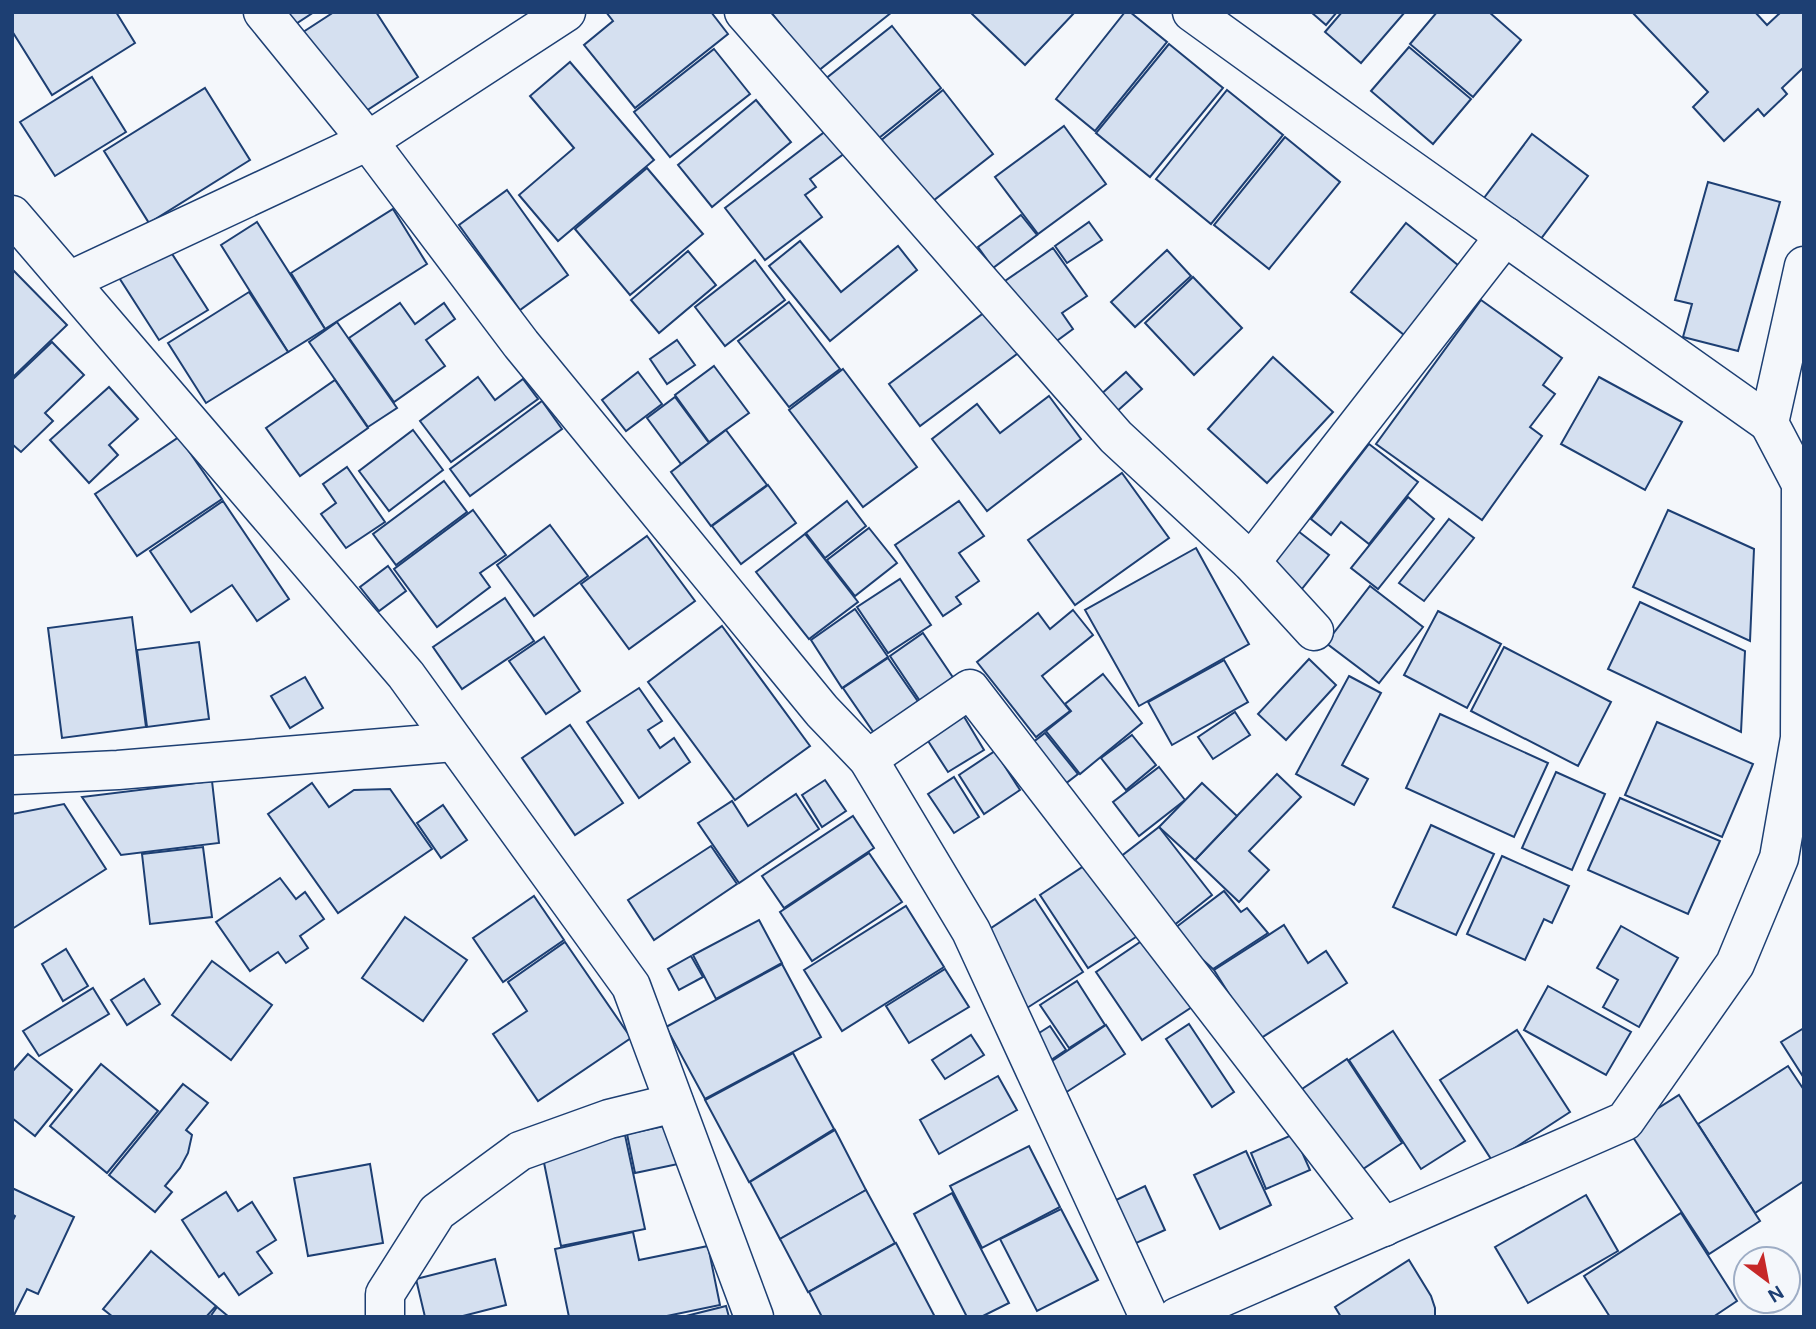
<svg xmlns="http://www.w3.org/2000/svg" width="1816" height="1329" font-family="'DM Sans',sans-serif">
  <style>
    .building { fill: #d5e0f0; stroke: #1d3f73; stroke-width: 2 }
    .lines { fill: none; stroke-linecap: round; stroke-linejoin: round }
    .street-casing { stroke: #1d3f73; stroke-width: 41 }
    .street { stroke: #f4f7fb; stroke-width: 38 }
  </style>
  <rect width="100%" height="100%" fill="#f4f7fb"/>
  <g class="building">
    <path d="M12 12H116L135 43 52 95 12 31Z"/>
    <path d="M281 12H314L291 27Z"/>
    <path d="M334 12H376L418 77 352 120 297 36Z"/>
    <path d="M606 12H711L728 34 635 108 584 45 613 21Z"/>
    <path d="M771 12H892L818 71Z"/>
    <path d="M970 12H1075L1025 65Z"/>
    <path d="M1125 12H1130L1167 42 1095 131 1056 99Z"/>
    <path d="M1311 12H1337L1326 25Z"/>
    <path d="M1342 12H1405L1361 63 1325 32Z"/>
    <path d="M1437 12H1489L1521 40 1473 97 1410 44Z"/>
    <path d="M1632 12H1755L1767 25 1781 12H1804V67L1782 88 1787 94 1764 116 1758 109 1724 141 1693 107 1708 92Z"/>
    <path d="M892 26 941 88 874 142 824 80Z"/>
    <path d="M1169 44 1223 88 1150 177 1096 133Z"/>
    <path d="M1409 47 1471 99 1433 144 1371 91Z"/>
    <path d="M714 49 750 94 670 157 634 112Z"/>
    <path d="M570 62 654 160 558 241 519 195 574 148 530 96Z"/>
    <path d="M92 77 126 132 55 176 20 122Z"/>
    <path d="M205 88 250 160 149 223 104 151Z"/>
    <path d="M943 90 993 154 929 204 879 142Z"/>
    <path d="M1227 90 1283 135 1211 224 1156 179Z"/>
    <path d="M756 100 791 142 712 207 678 165Z"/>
    <path d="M1064 126 1106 184 1038 234 995 177Z"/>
    <path d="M831 127 849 150 810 179 816 187 805 195 822 217 765 260 725 208Z"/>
    <path d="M1532 134 1588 176 1540 240 1484 198Z"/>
    <path d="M1285 137 1340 182 1269 269 1214 225Z"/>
    <path d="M647 168 703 234 630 295 575 229Z"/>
    <path d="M1708 182 1780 202 1738 351 1683 337 1692 304 1675 300Z"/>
    <path d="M507 190 568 275 520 310 459 225Z"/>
    <path d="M393 209 427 264 325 329 291 273Z"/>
    <path d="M1021 215 1037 235 993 268 978 247Z"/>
    <path d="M257 222 325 329 288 352 221 245Z"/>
    <path d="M1089 222 1102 240 1067 263 1055 246Z"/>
    <path d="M1406 223 1464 270 1409 339 1351 292Z"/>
    <path d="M800 241 841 292 898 246 917 270 830 341 769 266Z"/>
    <path d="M167 246 208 310 159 340 118 276Z"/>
    <path d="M1053 248 1087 296 1062 313 1073 329 1047 348 1002 283Z"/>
    <path d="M1167 250 1191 276 1135 327 1111 302Z"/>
    <path d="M688 251 716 285 659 333 631 300Z"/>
    <path d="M755 260 785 300 725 346 695 307Z"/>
    <path d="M13 270 67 325 12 378V271Z"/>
    <path d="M1193 277 1242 328 1194 375 1145 323Z"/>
    <path d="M249 292 288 352 206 403 168 343Z"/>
    <path d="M1481 300 1562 358 1543 385 1555 394 1530 427 1542 436 1482 520 1376 444Z"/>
    <path d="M789 302 840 369 789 407 738 341Z"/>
    <path d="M400 303 415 324 444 303 455 319 426 340 445 366 394 402 349 338Z"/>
    <path d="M989 309 1021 351 920 426 889 384Z"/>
    <path d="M337 322 397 408 368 427 309 342Z"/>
    <path d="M677 340 695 365 667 384 650 359Z"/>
    <path d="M52 342 84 375 45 413 53 421 21 452 12 444V380Z"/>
    <path d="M1273 357 1333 412 1267 483 1208 429Z"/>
    <path d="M714 366 749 413 709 442 675 395Z"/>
    <path d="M843 369 917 467 863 507 789 410Z"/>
    <path d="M638 372 662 404 626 431 602 400Z"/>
    <path d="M1126 372 1142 389 1106 421 1090 404Z"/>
    <path d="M478 377 495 400 523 379 538 399 451 462 420 421Z"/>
    <path d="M1599 377 1682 422 1645 490 1561 444Z"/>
    <path d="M335 380 368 428 300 476 266 428Z"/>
    <path d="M109 387 138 419 109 445 118 455 89 483 50 440Z"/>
    <path d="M1049 396 1081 439 987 511 932 439 977 404 1000 433Z"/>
    <path d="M675 397 709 443 681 464 647 418Z"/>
    <path d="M542 401 562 429 470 496 450 469Z"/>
    <path d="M413 430 443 470 389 511 359 471Z"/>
    <path d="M726 430 767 485 711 526 671 472Z"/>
    <path d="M179 437 222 499 137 556 95 494Z"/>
    <path d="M1369 444 1418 482 1369 544 1341 522 1331 535 1311 519Z"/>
    <path d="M347 467 385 522 346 548 321 514 336 503 323 484Z"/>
    <path d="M1122 473 1169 538 1075 605 1028 540Z"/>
    <path d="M444 481 467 512 396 565 373 534Z"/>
    <path d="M768 485 796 523 741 564 712 526Z"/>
    <path d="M1408 497 1434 519 1378 589 1351 568Z"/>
    <path d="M223 501 289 599 257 621 232 585 191 612 150 551Z"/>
    <path d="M847 501 866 526 825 558 806 533Z"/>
    <path d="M959 501 984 536 959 553 979 581 956 597 961 604 943 616 895 545Z"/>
    <path d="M473 510 506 555 480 573 490 587 437 627 394 569Z"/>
    <path d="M1668 510 1754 549 1750 641 1633 587Z"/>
    <path d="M1449 519 1474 538 1424 601 1399 583Z"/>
    <path d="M550 525 588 576 534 616 497 565Z"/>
    <path d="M869 528 897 563 855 596 827 560Z"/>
    <path d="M1298 531 1329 555 1297 595 1266 572Z"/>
    <path d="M805 534 858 602 809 639 756 572Z"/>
    <path d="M647 536 695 601 629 649 581 584Z"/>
    <path d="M1196 548 1249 644 1139 706 1085 610Z"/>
    <path d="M388 566 406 591 379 611 360 587Z"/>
    <path d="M900 579 931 625 888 653 857 607Z"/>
    <path d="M1370 586 1423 627 1379 683 1326 643Z"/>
    <path d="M505 598 534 641 462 689 433 647Z"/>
    <path d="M1640 602 1745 651 1741 732 1608 669Z"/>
    <path d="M855 609 888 657 842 688 811 640Z"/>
    <path d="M1073 610 1093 635 1042 676 1070 711 1036 737 977 662 1038 613 1050 629Z"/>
    <path d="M1438 611 1501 644 1467 708 1404 675Z"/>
    <path d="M132 617 146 727 62 738 48 628Z"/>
    <path d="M722 626 810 746 735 800 648 682Z"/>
    <path d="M923 633 954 679 920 701 890 656Z"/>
    <path d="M544 637 580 691 546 714 509 661Z"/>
    <path d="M199 642 209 719 147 727 137 650Z"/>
    <path d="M1504 647 1611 702 1578 766 1471 711Z"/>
    <path d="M888 658 919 703 874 733 843 688Z"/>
    <path d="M1309 659 1336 685 1286 740 1258 714Z"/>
    <path d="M1224 660 1248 702 1172 745 1148 702Z"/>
    <path d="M1103 674 1142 723 1080 774 1046 731 1071 711 1065 704Z"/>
    <path d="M1349 676 1381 693 1342 765 1368 779 1354 805 1296 774Z"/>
    <path d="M305 677 323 708 290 728 271 696Z"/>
    <path d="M639 688 662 721 648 730 660 748 674 738 690 762 639 798 587 722Z"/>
    <path d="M960 710 984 750 948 772 923 733Z"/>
    <path d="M1235 712 1250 735 1213 759 1198 737Z"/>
    <path d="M1440 714 1548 763 1514 837 1406 788Z"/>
    <path d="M1657 722 1753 764 1722 837 1625 795Z"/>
    <path d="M570 725 623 803 575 835 522 758Z"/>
    <path d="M1045 733 1078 774 1056 791 1023 750Z"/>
    <path d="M1132 735 1156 765 1126 790 1101 758Z"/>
    <path d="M995 751 1020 790 984 814 959 775Z"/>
    <path d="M1159 767 1185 800 1139 836 1113 802Z"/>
    <path d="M1556 772 1605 794 1572 870 1522 848Z"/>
    <path d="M1277 774 1301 797 1249 851 1269 870 1239 902 1195 860Z"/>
    <path d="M954 777 979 817 954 833 928 794Z"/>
    <path d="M825 780 846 811 822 827 802 795Z"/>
    <path d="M212 781 219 843 121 855 82 797Z"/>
    <path d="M312 783 329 807 354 790 390 789 432 849 338 913 268 814Z"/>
    <path d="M1202 783 1237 816 1195 860 1159 827Z"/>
    <path d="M796 794 819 829 739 883 698 823 732 801 748 826Z"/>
    <path d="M1620 798 1720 841 1688 914 1588 870Z"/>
    <path d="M64 804 106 869 12 929V814Z"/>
    <path d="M443 805 467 840 441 858 417 823Z"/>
    <path d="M853 816 874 848 784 908 762 876Z"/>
    <path d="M1431 825 1494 854 1456 935 1393 907Z"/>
    <path d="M1159 827 1212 895 1168 930 1115 861Z"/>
    <path d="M711 846 737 884 654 940 628 900Z"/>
    <path d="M203 847 212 917 150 924 142 854Z"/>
    <path d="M869 853 902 902 812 961 780 912Z"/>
    <path d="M1502 856 1569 886 1552 923 1544 919 1525 960 1467 934Z"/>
    <path d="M1090 862 1139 935 1088 968 1040 895Z"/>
    <path d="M280 878 296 899 305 892 324 919 300 936 308 948 286 963 278 952 250 971 216 922Z"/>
    <path d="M1224 891 1241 912 1247 908 1268 933 1213 969 1171 931Z"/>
    <path d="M534 896 564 940 503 982 473 938Z"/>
    <path d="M1035 899 1083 972 1027 1008 979 936Z"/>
    <path d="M906 906 944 967 842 1031 804 970Z"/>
    <path d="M405 917 467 960 423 1021 362 978Z"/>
    <path d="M759 920 782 963 716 999 693 955Z"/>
    <path d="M1284 925 1308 963 1326 951 1347 983 1258 1040 1214 970Z"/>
    <path d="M1621 926 1678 958 1639 1027 1603 1007 1618 980 1597 968Z"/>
    <path d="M1149 936 1195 1005 1142 1040 1096 972Z"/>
    <path d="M565 942 631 1038 538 1101 493 1034 527 1011 508 982Z"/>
    <path d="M66 949 88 986 63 1001 42 964Z"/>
    <path d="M691 956 703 977 679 990 668 969Z"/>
    <path d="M212 961 272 1005 231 1060 172 1015Z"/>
    <path d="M782 964 821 1037 705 1099 666 1027Z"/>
    <path d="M945 969 969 1007 909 1043 886 1006Z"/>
    <path d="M144 979 160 1004 127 1025 111 1000Z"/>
    <path d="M1077 981 1105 1025 1069 1048 1040 1005Z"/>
    <path d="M1548 986 1631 1032 1606 1075 1524 1030Z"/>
    <path d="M93 988 109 1014 39 1056 23 1031Z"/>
    <path d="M1189 1024 1234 1092 1212 1107 1166 1039Z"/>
    <path d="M1106 1025 1125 1054 1062 1095 1043 1067Z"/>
    <path d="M1050 1026 1066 1050 1042 1066 1025 1042Z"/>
    <path d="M1804 1028V1078L1781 1042Z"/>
    <path d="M1517 1030 1570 1112 1493 1162 1440 1080Z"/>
    <path d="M1393 1031 1465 1141 1421 1169 1349 1060Z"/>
    <path d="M971 1035 984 1055 945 1079 932 1060Z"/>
    <path d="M793 1053 834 1129 749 1182 705 1100Z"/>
    <path d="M28 1054 72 1090 35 1136 12 1118V1072Z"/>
    <path d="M1347 1059 1402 1143 1351 1177 1296 1093Z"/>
    <path d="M101 1064 158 1111 107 1173 50 1126Z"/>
    <path d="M1788 1066 1804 1090V1181L1755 1213 1698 1124Z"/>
    <path d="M998 1076 1017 1110 939 1154 920 1120Z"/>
    <path d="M183 1084 208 1103 186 1130 192 1135 188 1153 180 1168 165 1186 172 1192 155 1212 109 1175Z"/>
    <path d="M1679 1095 1760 1221 1709 1254 1627 1128Z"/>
    <path d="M669 1125 678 1164 635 1173 627 1134Z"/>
    <path d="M835 1130 866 1190 780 1239 750 1182Z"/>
    <path d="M1294 1134 1310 1170 1266 1189 1251 1153Z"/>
    <path d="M625 1135 645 1229 561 1246 542 1153Z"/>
    <path d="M1029 1146 1060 1207 982 1248 950 1186Z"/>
    <path d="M1246 1151 1271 1205 1220 1229 1194 1175Z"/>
    <path d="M370 1164 383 1243 308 1256 294 1178Z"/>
    <path d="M1145 1186 1165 1230 1134 1244 1114 1201Z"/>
    <path d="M12 1188 74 1217 38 1294 27 1289 13 1317 12 1222 15 1216 12 1214Z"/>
    <path d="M866 1190 895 1243 808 1292 780 1239Z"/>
    <path d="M226 1192 238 1211 252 1202 276 1240 257 1252 272 1273 239 1295 224 1273 219 1277 182 1220Z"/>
    <path d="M952 1193 1009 1303 981 1317H967L914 1214Z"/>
    <path d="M1586 1195 1618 1251 1528 1303 1495 1247Z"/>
    <path d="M1061 1209 1098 1280 1037 1311 1000 1239Z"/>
    <path d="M1681 1213 1737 1301 1713 1317H1610L1584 1276Z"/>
    <path d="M633 1232 639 1260 708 1246 720 1305 662 1317H569L555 1249Z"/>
    <path d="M896 1243 935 1317H822L809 1292Z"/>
    <path d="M151 1251 216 1306 206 1317H113L103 1309Z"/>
    <path d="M495 1259 506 1305 459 1317H425L416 1279Z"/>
    <path d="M1409 1260 1431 1296 1435 1308V1317H1341L1335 1307Z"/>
    <path d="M726 1306 729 1317H682Z"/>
    <path d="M217 1307 229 1317H210Z"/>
  </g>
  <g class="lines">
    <defs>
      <g id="street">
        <path d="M263 12 368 141 521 344 822 711 868 759 971 931 1149 1317"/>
        <path d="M744 12 1116 437 1251 562 1314 631"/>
        <path d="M1192 12 1379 147 1769 423"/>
        <path d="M12 215 406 675 631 986 754 1317"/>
        <path d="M69 281 368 141 566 12"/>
        <path d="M1251 562 1505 236"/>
        <path d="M868 759 970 689 1384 1227"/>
        <path d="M12 775 118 770 454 742"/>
        <path d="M385 1317V1294L437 1212 520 1151 609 1119 674 1103"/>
        <path d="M1177 1317 1625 1121 1735 964 1779 858 1800 738 1801 484 1769 423 1804 266"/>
      </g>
    </defs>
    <use href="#street" class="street-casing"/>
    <use href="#street" class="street"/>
  </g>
  <rect width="1816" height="1329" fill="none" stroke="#1d3f73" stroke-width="28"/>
  <g transform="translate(1767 1280) rotate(148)"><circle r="33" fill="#f4f7fb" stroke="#9eadc5" stroke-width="2"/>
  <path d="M0-5L12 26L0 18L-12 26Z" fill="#c62828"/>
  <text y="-10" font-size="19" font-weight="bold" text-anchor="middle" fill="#1d3f73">N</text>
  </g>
</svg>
